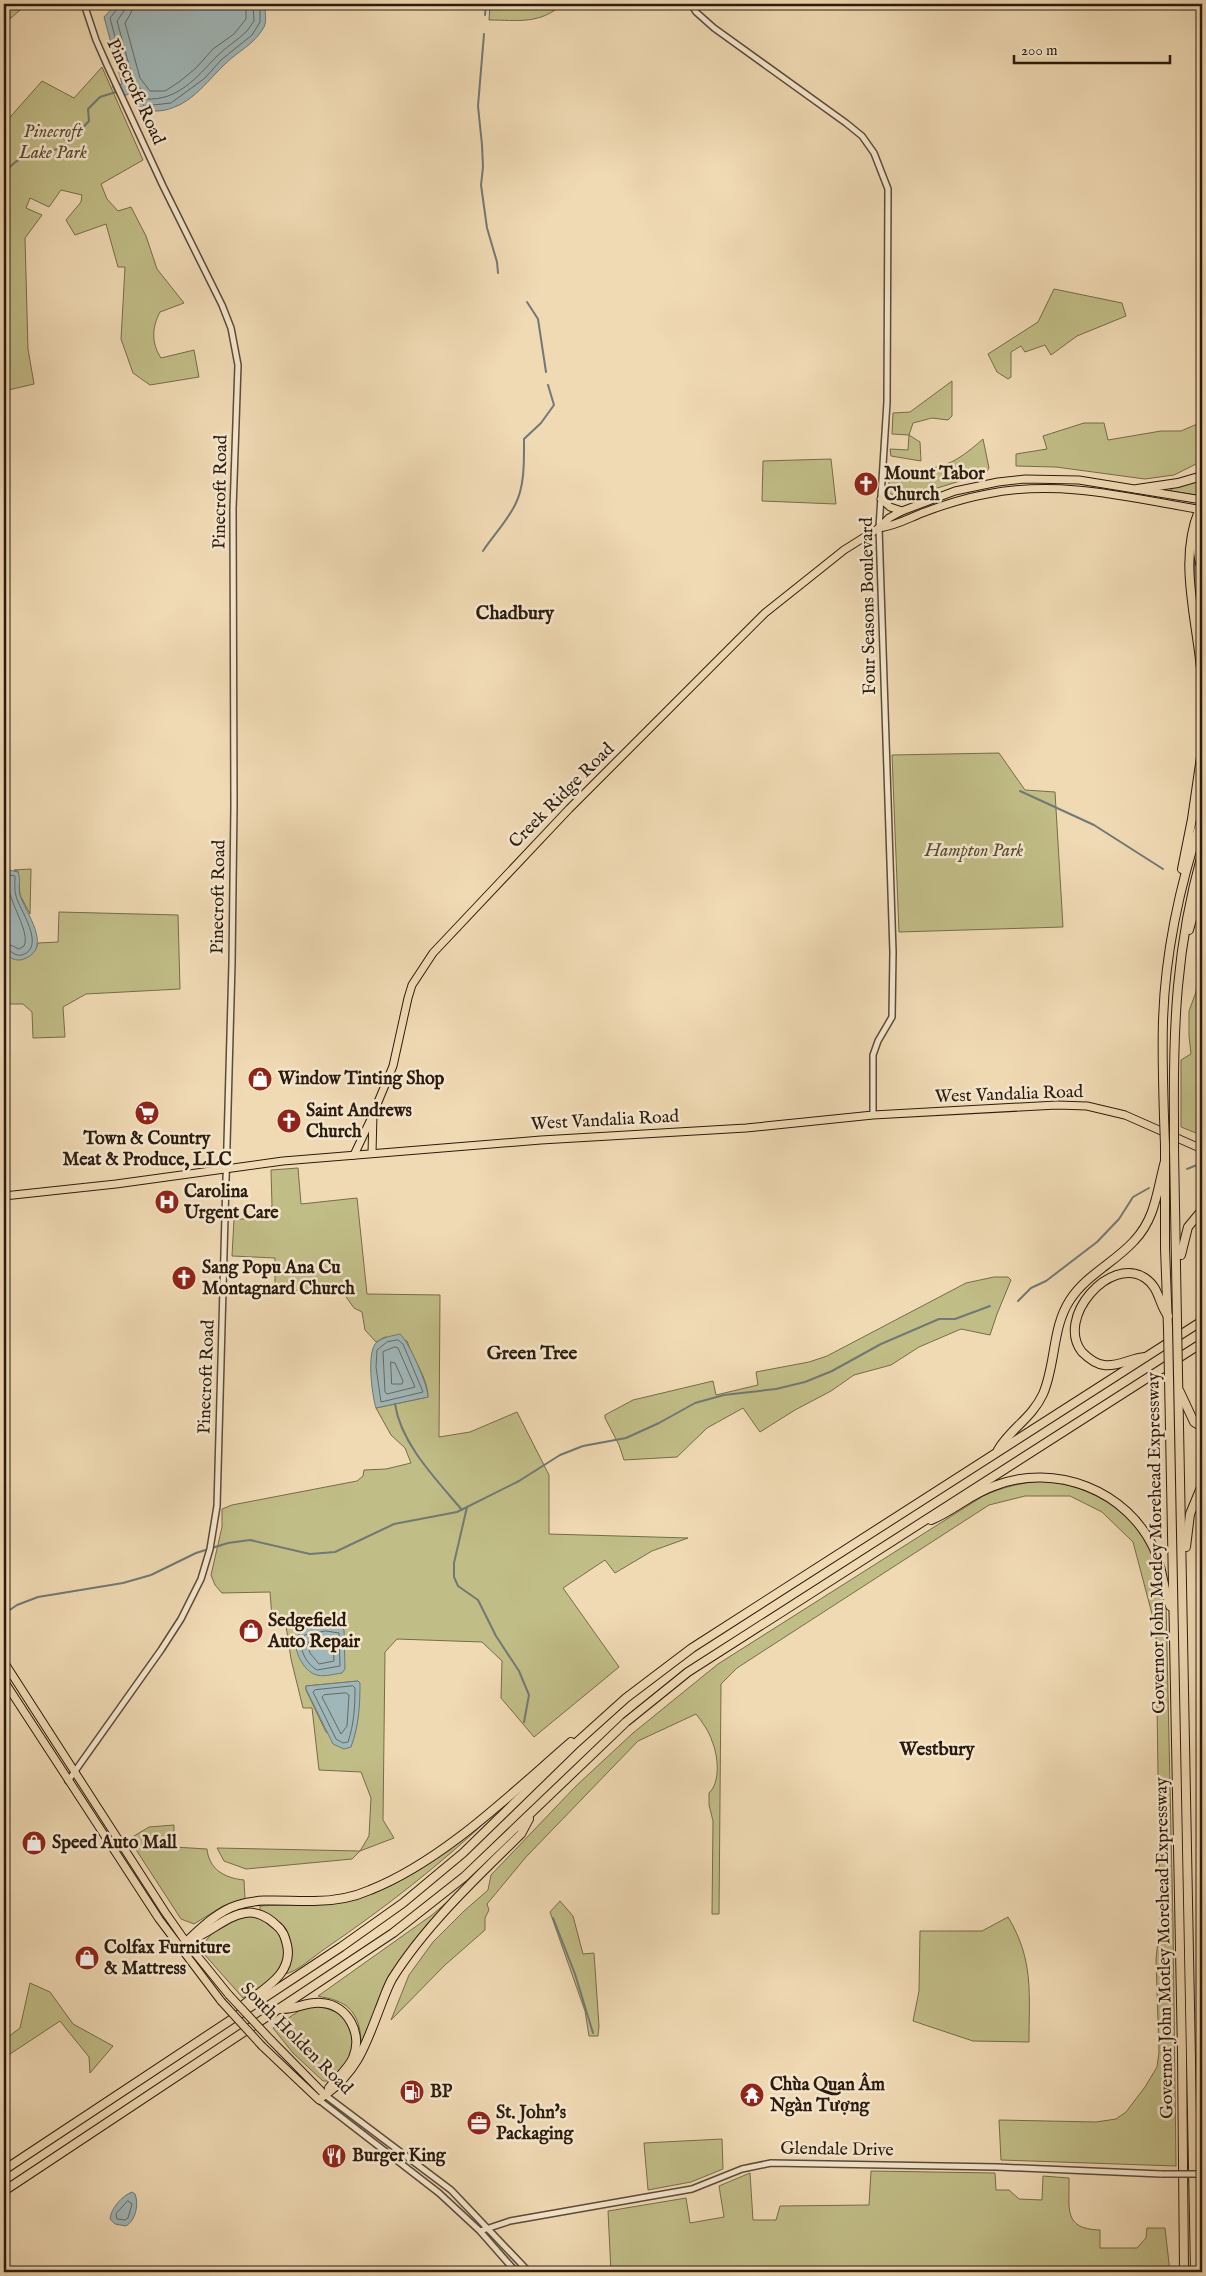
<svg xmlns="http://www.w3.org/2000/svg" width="1206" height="2276" font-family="'IM FELL English',serif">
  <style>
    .green { fill: #c1bd87; stroke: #766c4a; fill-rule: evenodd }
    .water { fill: #a0b7b9; stroke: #717975 }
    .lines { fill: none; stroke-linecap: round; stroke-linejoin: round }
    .shore { stroke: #666964; stroke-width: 1 }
    .stream { stroke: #717975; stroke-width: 2 }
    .minor-casing { stroke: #5c4b38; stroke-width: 8 }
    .major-casing { stroke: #2b1b0e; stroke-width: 9 }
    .highway-casing { stroke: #2b1b0e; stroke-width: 10 }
    .minor { stroke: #f5e7ce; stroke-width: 5 }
    .major { stroke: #f0dab4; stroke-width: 7 }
    .highway { stroke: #f0dab4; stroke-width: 8 }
    .minor-bridge-casing { stroke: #5c4b38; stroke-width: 8; stroke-linecap: butt }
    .major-bridge-casing { stroke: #2b1b0e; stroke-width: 9; stroke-linecap: butt }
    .highway-bridge-casing { stroke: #2b1b0e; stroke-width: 10; stroke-linecap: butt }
    .minor-bridge { stroke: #f5e7ce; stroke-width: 5 }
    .major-bridge { stroke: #f0dab4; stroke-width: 7 }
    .highway-bridge { stroke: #f0dab4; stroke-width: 8 }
    .labels { text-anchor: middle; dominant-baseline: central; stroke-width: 5; stroke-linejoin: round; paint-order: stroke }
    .street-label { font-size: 18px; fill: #2b1b0e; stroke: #f5e7ce }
    .park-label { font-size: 18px; font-style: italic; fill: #584c32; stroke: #f5e7ce }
    .poi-label { font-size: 18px; font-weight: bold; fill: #2b1b0e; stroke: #f5e7ce; text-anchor: start }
    .neighbourhood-label { font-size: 19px; font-weight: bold; fill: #2b1b0e; stroke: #f5e7ce }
  </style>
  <rect width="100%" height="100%" fill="#f0dab4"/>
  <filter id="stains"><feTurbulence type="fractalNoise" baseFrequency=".004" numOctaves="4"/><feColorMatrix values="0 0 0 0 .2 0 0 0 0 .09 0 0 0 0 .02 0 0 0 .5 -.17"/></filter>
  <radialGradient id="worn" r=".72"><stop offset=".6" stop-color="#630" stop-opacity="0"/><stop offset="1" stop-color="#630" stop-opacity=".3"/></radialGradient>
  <g class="green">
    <path d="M4 4H27L4 24Z"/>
    <path d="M490 4H563C539 25 518 20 489 20Z"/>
    <path d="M102 67 143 160 101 184 107 199 118 211 131 207 146 236 157 269 184 303 160 312C152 327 151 343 161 358L194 350 199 377 150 385 133 373 121 339 125 267H118L106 224 75 235 66 220 81 202 82 195 61 190 49 207 30 198 26 208 42 215 25 238 28 349 34 384 4 391V124L42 81 74 98Z"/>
    <path d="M1054 289 1122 303 1126 316 1077 336 1051 355 1045 345 1025 352 1021 346 1011 352V377L1008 379 997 372 988 354 1038 322Z"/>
    <path d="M952 381V416L948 420 932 418 913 423 909 435 920 442 921 461 891 456 890 449 908 450 909 435 892 434 893 413 910 412Z"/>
    <path d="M1202 422V461L1174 475 1145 479 1056 467 1016 466V454L1047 449 1043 436 1084 423H1104L1108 440 1161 431H1181Z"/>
    <path d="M983 439 989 468 986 473 905 498H898L888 492 890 472 894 469C938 470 949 469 983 439Z"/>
    <path d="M831 459 836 504 762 501 763 461Z"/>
    <path d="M1202 480V496L1171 491V488Z"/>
    <path d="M1195 542 1198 563 1202 576V646L1194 581Z"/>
    <path d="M999 753 1025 790 1055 792 1063 927 899 932 892 755Z"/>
    <path d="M31 869 30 914 20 895 18 871 14 870Z"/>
    <path d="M59 912 178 915 180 989 86 994 63 1007 65 1037 33 1038 32 1012 23 1004H4V978L8 975 7 964 4 961V952L8 956 36 949 38 943 58 942Z"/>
    <path d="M1202 936C1202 1003 1198 1068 1201 1135L1181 1127V1060L1191 1054 1189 1036V1011L1196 992Z"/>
    <path d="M298 1168 301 1204 357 1198 367 1294 440 1295 439 1437 470 1432 517 1412 549 1475V1534L688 1538 652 1551 615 1573 605 1560 563 1588 619 1667 534 1737 501 1698 502 1661 482 1642 397 1639 385 1652 383 1820 394 1838 360 1851 352 1859 246 1869 224 1861 217 1848 360 1851 369 1836 371 1798 361 1772 319 1770 312 1708H303L291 1659 285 1619 272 1617 270 1592 222 1593 215 1585 211 1575 222 1527V1509L232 1505 357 1481 363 1476 364 1470 386 1469 411 1463 405 1448 391 1435 376 1408 428 1397C428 1378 413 1360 407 1341L385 1337 376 1342 365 1330 362 1312 354 1308 342 1291 275 1290V1258L232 1256 234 1219H263L272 1206 271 1170ZM358 1681C360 1704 359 1724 351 1746L326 1732 306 1690V1686Z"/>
    <path d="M994 1277H1008L1011 1280 997 1314 990 1335 961 1329 919 1347 891 1365 854 1375 831 1391 795 1410 760 1432 743 1408 707 1428 677 1457 624 1460 619 1445 605 1418V1415L633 1400 713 1381 716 1395 758 1385 756 1372 809 1362 827 1356 966 1283Z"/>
    <path d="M1042 1481C1094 1485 1143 1516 1158 1568 1161 1579 1163 1591 1166 1603L1173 1921 1176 2166 1001 2160 999 2120 1096 2122 1116 2119 1126 2112 1145 2087 1157 2067 1159 2052 1156 1959 1160 1923 1156 1629 1133 1542 1102 1512 1070 1496H1025L989 1505 737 1668 721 1684 719 1914H712L713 1821 709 1805V1793C721 1782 718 1755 712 1741 709 1731 702 1722 696 1714L638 1741 526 1857 487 1904 489 1910 485 1918V1930L445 1965 391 2020 409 1975 433 1942 464 1911 488 1890 491 1875 576 1786 633 1733 718 1664 983 1496C1003 1487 1020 1483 1042 1481Z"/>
    <path d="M493 1813 494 1814C441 1864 386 1907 326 1948 314 1956 297 1972 285 1974 299 1946 289 1923 260 1910V1906C288 1904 316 1906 344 1901 400 1892 450 1848 493 1813Z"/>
    <path d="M174 1825V1847L207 1849C209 1869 224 1878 244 1880L245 1899 223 1906 194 1924 181 1919 129 1839 149 1827Z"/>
    <path d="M463 1888 412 1943 393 1973 363 2045 361 2044C361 2026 356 2008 337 2001 331 1998 324 1998 318 1996L432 1915Z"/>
    <path d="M560 1901 573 1916 583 1954 594 1953 599 2026 598 2036H589L585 2011 550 1912Z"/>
    <path d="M247 1916C276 1916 293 1943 279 1970 277 1973 276 1977 273 1979 265 1987 253 1992 243 1998L204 1954C199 1934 232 1920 247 1916Z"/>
    <path d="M1008 1917C1034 1960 1029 1993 1029 2042L973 2041 913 2021 919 1991 920 1931H982Z"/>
    <path d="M30 1983 50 1992 73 2024 113 2046 90 2073 89 2057 60 2021 4 2058V2040L20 2028Z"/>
    <path d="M313 2006C340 2008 364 2026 350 2056 345 2065 336 2073 330 2081H323L293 2053 273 2028 302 2009Z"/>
    <path d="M722 2139 723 2169 691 2182 648 2190 644 2143Z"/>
    <path d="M871 2171 995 2173 996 2190H1009L1019 2199 1042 2200 1043 2176 1069 2178C1070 2208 1062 2229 1100 2230V2248H1137L1146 2238 1147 2228H1165L1170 2272H611L608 2211 686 2198 690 2223 724 2217 719 2186 750 2173 753 2220H776L780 2206 869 2205Z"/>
  </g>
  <g class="water">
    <path d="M116 4H264C265 10 267 21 264 27 254 45 238 51 225 64 209 79 194 101 172 108 163 112 151 111 141 111L135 105 130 94 118 97 112 86 122 84 104 17Z"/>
    <path d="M4 869 18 872C21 879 18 887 20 895 25 912 54 948 24 959 16 962 9 958 4 952Z"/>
    <path d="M400 1334C409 1342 428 1385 428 1397L376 1408C372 1396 366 1350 377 1342 383 1337 392 1336 400 1334Z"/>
    <path d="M325 1626H340L344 1630 345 1669 342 1673C333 1674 322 1678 314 1674 302 1669 290 1645 299 1634 304 1627 318 1627 325 1626Z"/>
    <path d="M358 1681 360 1683C360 1705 359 1725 351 1747L344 1749 333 1744 306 1689V1686Z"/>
    <path d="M132 2192 135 2194C139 2204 136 2220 126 2226L115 2224 110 2219C111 2208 122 2196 132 2192Z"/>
  </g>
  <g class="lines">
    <g class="shore">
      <path d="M119 4 118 8 110 18 127 82V88L134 91 144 106 171 103 205 78 221 60 252 35 260 22V4"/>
      <path d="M125 4 124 11 117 21 134 83 140 88 145 99C178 101 196 78 217 56 226 47 238 40 247 31L254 21 253 4"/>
      <path d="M133 4 131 13 125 23 140 78 150 91H165L179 82 196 68 213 49 234 34 246 19V4"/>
      <path d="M4 874 15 876C15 883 14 890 16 896 19 909 47 947 22 955 15 957 10 949 4 949"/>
      <path d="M4 880 8 882C8 902 31 932 24 946L19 949 4 942"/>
      <path d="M398 1340 403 1344 423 1392 381 1402 376 1367 377 1350 387 1342Z"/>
      <path d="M395 1347 398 1348 415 1387 387 1394 385 1392 383 1352Z"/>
      <path d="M391 1362 395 1363 403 1381 402 1384H392Z"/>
      <path d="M326 1631 339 1633 340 1666 317 1670C307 1664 301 1653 301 1642L305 1635Z"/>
      <path d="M326 1638 333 1639 334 1661 319 1664 310 1653 307 1643Z"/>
      <path d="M353 1686 355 1688C355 1707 354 1724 348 1742L343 1743 336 1739 313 1692 315 1690Z"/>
      <path d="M346 1693 349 1695 347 1726 341 1734 322 1697 324 1695Z"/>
      <path d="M128 2201 132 2204 128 2218 125 2220 117 2219 116 2214Z"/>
    </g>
    <g class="stream">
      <path d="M485 15 486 4"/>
      <path d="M484 34 478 106 482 145 483 167 481 185 487 228 497 262 498 273"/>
      <path d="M4 174C19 153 39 150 63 149L89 121 88 109 100 97 116 92"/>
      <path d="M527 302 538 319 546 372"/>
      <path d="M483 551C493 536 507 521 515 505 525 486 524 460 524 439L541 423 554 405 548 385"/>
      <path d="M1020 791 1094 825 1163 869"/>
      <path d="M1187 1169 1197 1165"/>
      <path d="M1018 1301 1031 1288 1046 1281 1097 1242 1119 1219 1133 1197 1149 1188"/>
      <path d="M395 1404C401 1444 436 1479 462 1510"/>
      <path d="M467 1507 454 1563V1577L458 1586 478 1600 496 1636 519 1671 529 1695 524 1722"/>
      <path d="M4 1614 17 1605 38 1597 123 1583 151 1575 196 1553 228 1543 250 1540 310 1554 335 1552 394 1524 457 1512 519 1481 560 1455 583 1446 626 1438 659 1423 695 1403 724 1395 776 1389 805 1382 832 1371 881 1344 939 1319H955L990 1306"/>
      <path d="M553 1918 575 1974 593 2033"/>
    </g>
    <defs>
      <g id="minor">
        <path d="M691 4 696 12 714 28 846 123 862 136 874 153 888 189 887 402 879 528 893 952 892 1017 878 1041 873 1055V1115"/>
        <path d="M68 1781 161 1650 181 1619 201 1579 210 1549 217 1506 232 963 234 805 233 509 238 365 231 328 222 305 163 186 107 65 96 40 84 4"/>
        <path d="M325 2095 451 2190 529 2272"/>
        <path d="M319 2100 439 2193 480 2231 516 2272"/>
        <path d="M480 2231 510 2221 692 2189 742 2169 771 2163 997 2167 1161 2174"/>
      </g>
      <g id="major">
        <path d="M881 499 890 507 902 511"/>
        <path d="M879 528C895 526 907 519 922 513 943 505 965 498 987 494 1060 479 1131 498 1202 510"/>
        <path d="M372 1153 373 1114 393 1066 408 998 412 985 433 953 569 809 765 613 819 570 844 550 879 528 889 518 902 511 955 491 998 482 1025 479 1079 480 1202 500"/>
        <path d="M354 1155 372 1117"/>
        <path d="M4 1196 116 1184 283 1161 541 1140 746 1128 873 1115 1057 1105 1087 1106 1125 1115 1202 1149"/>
        <path d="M4 1662 165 1912 186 1942 229 1995"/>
        <path d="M4 1681 159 1919 221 2001"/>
        <path d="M262 2046 319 2100 325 2095 271 2040"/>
      </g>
      <g id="highway">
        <path d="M1137 489 1178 483 1202 476"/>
        <path d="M1202 504C1175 558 1199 624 1202 681"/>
        <path d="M1202 528C1196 540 1197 556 1202 569"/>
        <path d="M1182 869 1192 819 1202 750"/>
        <path d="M1189 930 1202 883"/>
        <path d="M1164 1117C1163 1085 1162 1053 1163 1021 1165 952 1180 884 1202 818"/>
        <path d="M1174 1122C1173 1028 1176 946 1202 854"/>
        <path d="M1165 1146V1248L1168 1328"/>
        <path d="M1174 1149 1177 1322"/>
        <path d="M1181 1255 1188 1227 1202 1210"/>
        <path d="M1145 1357C1131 1358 1118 1367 1104 1365 1095 1364 1088 1358 1082 1352 1055 1318 1110 1255 1145 1278 1160 1288 1158 1303 1168 1316"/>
        <path d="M1178 1373 1195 2272"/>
        <path d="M1169 1378 1182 2054 1184 2272"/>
        <path d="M1180 1392 1194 1422 1202 1427"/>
        <path d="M998 1450C1010 1429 1032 1418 1043 1394 1056 1364 1052 1327 1070 1300 1086 1275 1114 1263 1134 1241 1156 1218 1157 1190 1165 1161"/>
        <path d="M931 1520C953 1511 971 1494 994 1486 1055 1462 1128 1490 1155 1551 1163 1569 1163 1589 1170 1606"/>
        <path d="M1186 1547 1190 1514 1202 1485"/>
        <path d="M190 1940C209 1934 225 1916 245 1913 256 1911 268 1917 276 1925 283 1930 285 1937 287 1945 294 1975 261 1990 242 2006"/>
        <path d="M186 1942C201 1928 218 1911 238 1905 263 1897 289 1902 314 1901 333 1901 352 1898 370 1890 443 1861 512 1793 571 1742"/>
        <path d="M280 2009C295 2010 307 2001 322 2003 348 2005 363 2034 353 2058 348 2069 337 2078 329 2088"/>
        <path d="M325 2095C357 2071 365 2047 379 2010 383 2000 387 1988 392 1979 425 1926 477 1877 521 1834L529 1819"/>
        <path d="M4 2170 341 1947 403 1903 463 1853 576 1743 626 1698 692 1648 1202 1321"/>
        <path d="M4 2191 393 1933 464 1877 626 1722 688 1672 1202 1343"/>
      </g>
    </defs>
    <use href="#minor" class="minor-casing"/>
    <use href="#major" class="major-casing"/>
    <use href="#highway" class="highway-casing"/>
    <use href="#minor" class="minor"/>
    <use href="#major" class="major"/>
    <use href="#highway" class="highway"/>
    <defs>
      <path id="minor-bridge" d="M1161 2174H1202"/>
      <g id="major-bridge">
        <path d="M229 1995 271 2040"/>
        <path d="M221 2001 262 2046"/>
      </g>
      <g id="highway-bridge">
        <path d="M1164 1117 1165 1146"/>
        <path d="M1174 1122V1149"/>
        <path d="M1177 1322 1178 1373"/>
        <path d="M1168 1328 1169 1378"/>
      </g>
    </defs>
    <use href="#minor-bridge" class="minor-bridge-casing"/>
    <use href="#major-bridge" class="major-bridge-casing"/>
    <use href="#highway-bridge" class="highway-bridge-casing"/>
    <use href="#minor-bridge" class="minor-bridge"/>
    <use href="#major-bridge" class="major-bridge"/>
    <use href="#highway-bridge" class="highway-bridge"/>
  </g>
  <defs>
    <symbol id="church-disc" viewBox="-11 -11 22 22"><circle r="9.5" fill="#8f2418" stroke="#f5e7ce"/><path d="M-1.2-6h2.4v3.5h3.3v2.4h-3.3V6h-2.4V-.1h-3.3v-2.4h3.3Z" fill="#fff"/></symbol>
    <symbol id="shop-disc" viewBox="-11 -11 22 22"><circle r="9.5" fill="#8f2418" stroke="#f5e7ce"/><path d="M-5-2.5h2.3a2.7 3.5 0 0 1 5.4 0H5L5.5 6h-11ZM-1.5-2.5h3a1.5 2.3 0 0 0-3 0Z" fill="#fff"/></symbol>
    <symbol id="supermarket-disc" viewBox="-11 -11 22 22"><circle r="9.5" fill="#8f2418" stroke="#f5e7ce"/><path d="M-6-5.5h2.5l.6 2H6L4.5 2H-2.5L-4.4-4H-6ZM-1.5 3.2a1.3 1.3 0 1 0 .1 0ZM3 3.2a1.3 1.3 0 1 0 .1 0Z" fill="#fff"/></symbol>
    <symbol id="hospital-disc" viewBox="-11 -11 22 22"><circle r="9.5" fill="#8f2418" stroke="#f5e7ce"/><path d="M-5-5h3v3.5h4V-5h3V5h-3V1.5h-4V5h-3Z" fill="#fff"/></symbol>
    <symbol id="fuel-disc" viewBox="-11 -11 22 22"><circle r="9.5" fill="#8f2418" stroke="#f5e7ce"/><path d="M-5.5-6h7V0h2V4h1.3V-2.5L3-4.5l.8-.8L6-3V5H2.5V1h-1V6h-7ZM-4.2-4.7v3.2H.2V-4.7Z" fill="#fff"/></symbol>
    <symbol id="temple-disc" viewBox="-11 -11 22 22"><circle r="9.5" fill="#8f2418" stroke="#f5e7ce"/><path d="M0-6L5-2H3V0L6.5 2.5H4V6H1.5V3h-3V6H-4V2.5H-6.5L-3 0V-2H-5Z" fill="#fff"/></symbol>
    <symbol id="office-disc" viewBox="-11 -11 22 22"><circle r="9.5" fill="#8f2418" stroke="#f5e7ce"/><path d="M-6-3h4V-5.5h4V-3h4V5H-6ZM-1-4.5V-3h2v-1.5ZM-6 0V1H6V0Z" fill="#fff"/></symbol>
    <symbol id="restaurant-disc" viewBox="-11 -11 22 22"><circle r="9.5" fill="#8f2418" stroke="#f5e7ce"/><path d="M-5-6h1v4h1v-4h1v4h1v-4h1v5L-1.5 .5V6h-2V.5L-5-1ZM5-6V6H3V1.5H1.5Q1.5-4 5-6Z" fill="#fff"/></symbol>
  </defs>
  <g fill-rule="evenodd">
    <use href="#church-disc" x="852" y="470" width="28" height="28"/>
    <use href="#shop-disc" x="246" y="1065" width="28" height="28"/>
    <use href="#supermarket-disc" x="133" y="1099" width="28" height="28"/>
    <use href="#church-disc" x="275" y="1107" width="28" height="28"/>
    <use href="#hospital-disc" x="153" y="1188" width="28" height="28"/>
    <use href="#church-disc" x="170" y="1264" width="28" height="28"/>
    <use href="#shop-disc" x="237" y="1617" width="28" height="28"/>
    <use href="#shop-disc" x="20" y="1829" width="28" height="28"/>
    <use href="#shop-disc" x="73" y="1944" width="28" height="28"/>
    <use href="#fuel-disc" x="398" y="2078" width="28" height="28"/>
    <use href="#temple-disc" x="738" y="2081" width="28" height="28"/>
    <use href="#office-disc" x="465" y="2109" width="28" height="28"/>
    <use href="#restaurant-disc" x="320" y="2142" width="28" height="28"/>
  </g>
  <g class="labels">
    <g class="street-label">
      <text transform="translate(135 92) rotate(65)">Pinecroft Road</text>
      <text transform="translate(221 492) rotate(-89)">Pinecroft Road</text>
      <text transform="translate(869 606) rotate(-91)">Four Seasons Boulevard</text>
      <text transform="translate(562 796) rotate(-45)">Creek Ridge Road</text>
      <text transform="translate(219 897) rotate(-89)">Pinecroft Road</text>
      <text transform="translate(1009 1095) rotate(-2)">West Vandalia Road</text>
      <text transform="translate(605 1121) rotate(-3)">West Vandalia Road</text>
      <text transform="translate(207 1377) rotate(-88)">Pinecroft Road</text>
      <text transform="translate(1157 1543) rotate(-91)">Governor John Motley Morehead Expressway</text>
      <text transform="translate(1165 1948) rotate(-91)">Governor John Motley Morehead Expressway</text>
      <text transform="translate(296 2039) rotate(45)">South Holden Road</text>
      <text transform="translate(837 2150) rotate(1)">Glendale Drive</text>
    </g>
    <g class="park-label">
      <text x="53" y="132">Pinecroft<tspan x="53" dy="21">Lake Park</tspan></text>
      <text x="974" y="851">Hampton Park</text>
    </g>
    <g class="poi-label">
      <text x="884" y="474">Mount Tabor<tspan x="884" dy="21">Church</tspan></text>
      <text x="278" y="1079">Window Tinting Shop</text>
      <text x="306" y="1111">Saint Andrews<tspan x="306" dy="21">Church</tspan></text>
      <text x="147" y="1139" text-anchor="middle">Town &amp; Country<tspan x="147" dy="21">Meat &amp; Produce, LLC</tspan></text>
      <text x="184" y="1192">Carolina<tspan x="184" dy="21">Urgent Care</tspan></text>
      <text x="202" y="1268">Sang Popu Ana Cu<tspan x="202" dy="21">Montagnard Church</tspan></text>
      <text x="268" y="1621">Sedgefield<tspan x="268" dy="21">Auto Repair</tspan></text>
      <text x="52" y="1843">Speed Auto Mall</text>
      <text x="104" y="1948">Colfax Furniture<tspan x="104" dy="21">&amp; Mattress</tspan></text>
      <text x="770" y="2085">Chùa Quan Âm<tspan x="770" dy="21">Ngàn Tượng</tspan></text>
      <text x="430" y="2092">BP</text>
      <text x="496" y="2113">St. John's<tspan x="496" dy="21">Packaging</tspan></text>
      <text x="352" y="2156">Burger King</text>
    </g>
    <g class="neighbourhood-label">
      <text x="515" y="614">Chadbury</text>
      <text x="532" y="1354">Green Tree</text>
      <text x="937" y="1750">Westbury</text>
    </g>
  </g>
  <rect width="1206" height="2276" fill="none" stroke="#f0dab4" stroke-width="20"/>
  <rect x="5" y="5" width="1196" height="2266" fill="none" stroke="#2b1b0e" stroke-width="2.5"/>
  <rect x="10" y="10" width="1186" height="2256" fill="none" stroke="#2b1b0e"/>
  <path d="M1014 55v8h156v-8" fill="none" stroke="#2b1b0e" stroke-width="2.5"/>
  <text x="1021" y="55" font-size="15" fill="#2b1b0e" stroke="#f5e7ce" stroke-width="4" paint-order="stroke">200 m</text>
  <rect width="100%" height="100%" filter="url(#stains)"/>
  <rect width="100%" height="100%" fill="url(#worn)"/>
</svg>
